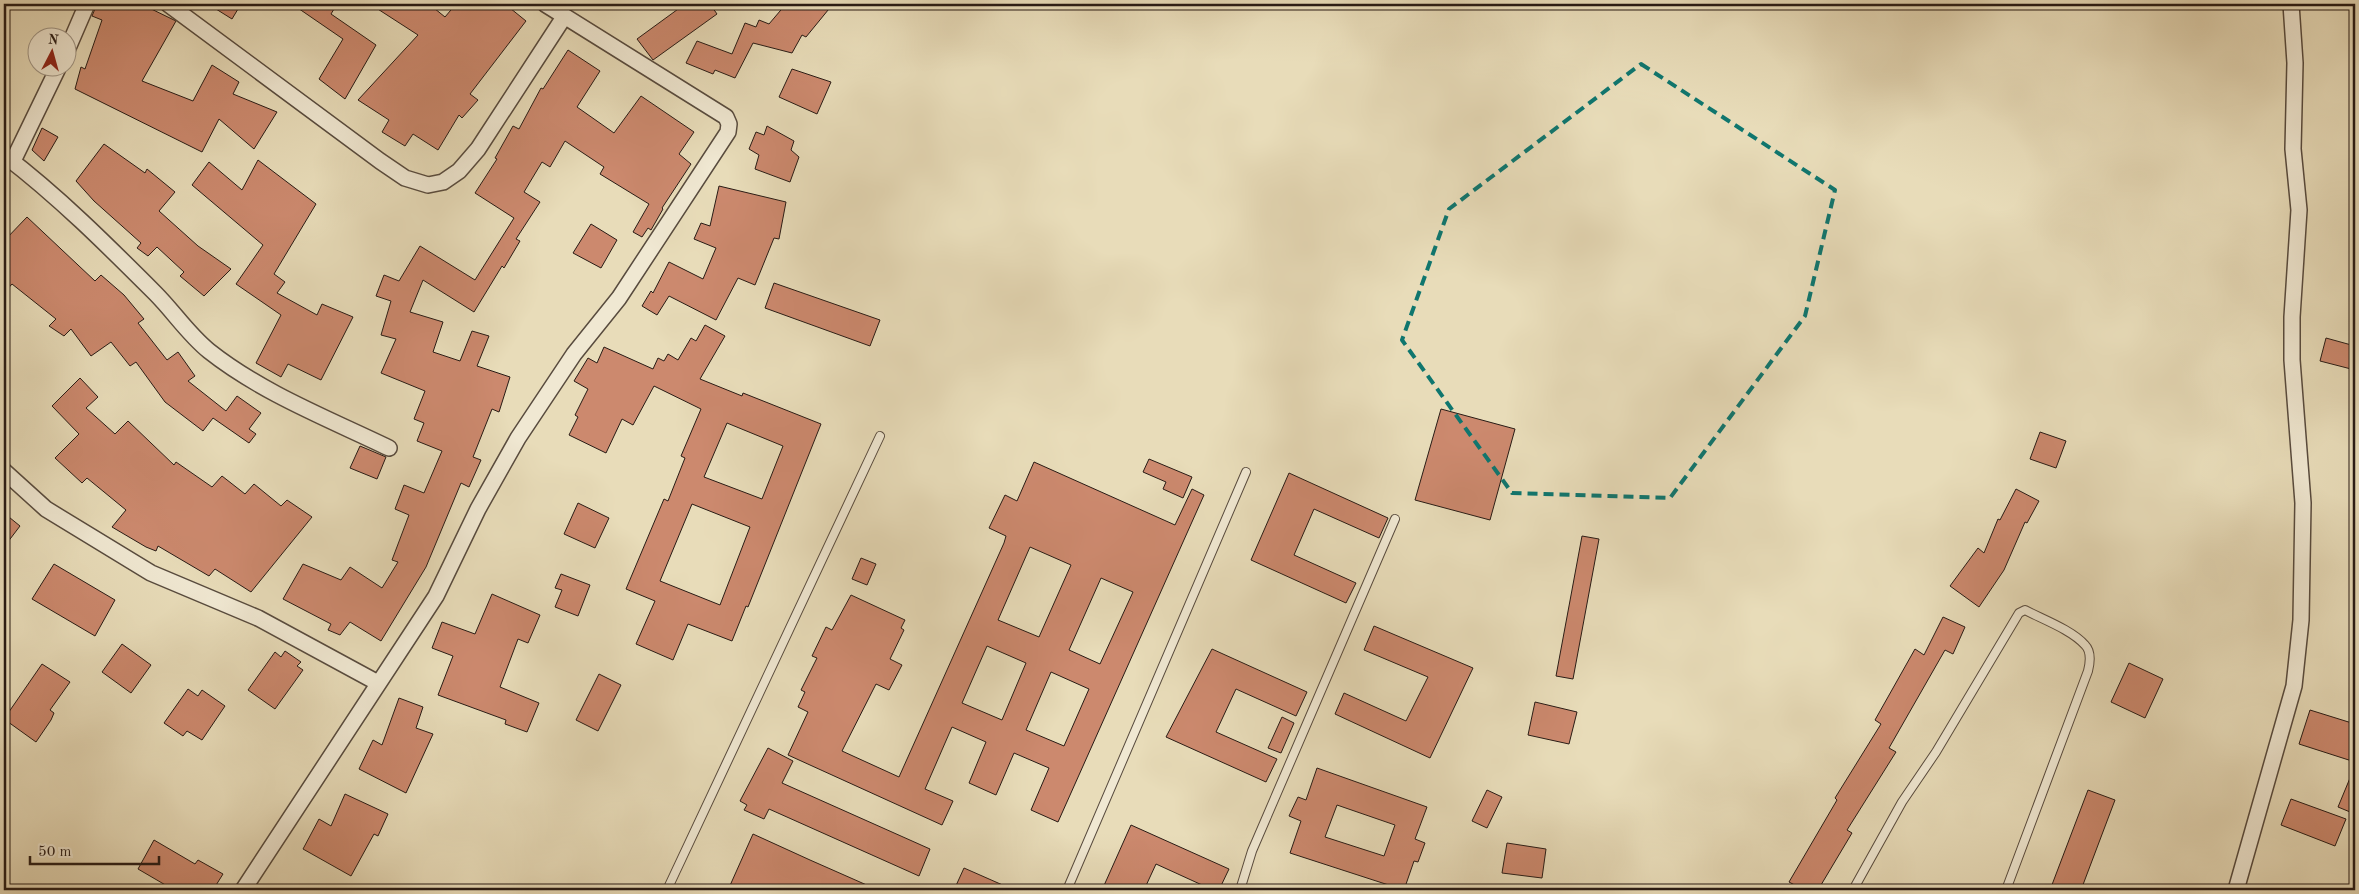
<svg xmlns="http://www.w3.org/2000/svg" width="2359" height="894" font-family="'Old Standard TT',serif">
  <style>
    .building { fill: #cc896e; stroke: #281b15; fill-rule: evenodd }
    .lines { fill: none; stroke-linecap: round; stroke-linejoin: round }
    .lane-casing { stroke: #584b3e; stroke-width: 10 }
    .street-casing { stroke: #584b3e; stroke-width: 18 }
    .lane { stroke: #f0e8d2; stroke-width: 8 }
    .street { stroke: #f0e8d2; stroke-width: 15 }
    .marked { fill: none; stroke: #0f766e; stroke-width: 4; stroke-dasharray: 10 6; stroke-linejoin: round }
  </style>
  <rect width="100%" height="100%" fill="#e8dcb9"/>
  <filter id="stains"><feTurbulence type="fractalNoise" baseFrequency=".004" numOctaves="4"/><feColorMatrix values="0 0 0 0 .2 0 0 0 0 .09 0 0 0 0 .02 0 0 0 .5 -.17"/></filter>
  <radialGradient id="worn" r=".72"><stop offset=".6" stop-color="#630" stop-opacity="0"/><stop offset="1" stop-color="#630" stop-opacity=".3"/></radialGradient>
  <g class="building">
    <path d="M97 4H141L176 21 142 81 193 101 212 65 239 82 233 94 277 112 254 149 219 119 202 152 75 89 81 67 85 69 102 20 92 16Z"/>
    <path d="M208 4H241L232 19Z"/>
    <path d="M292 4H337L331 14 376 45 345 99 319 79 343 39Z"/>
    <path d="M370 4H429L445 17 456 4H505L526 21 470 94 478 100 462 118 459 115 438 150 413 134 405 146 382 132 389 120 358 100 418 35Z"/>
    <path d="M685 4H710L717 14 653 60 637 39Z"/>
    <path d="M786 4H833L806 37 802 35 792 53 753 43 735 78 715 70 713 74 686 63 697 41 732 54 745 23 756 27 759 20 769 24Z"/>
    <path d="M568 50 600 71 577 107 614 133 641 96 694 132 679 154 691 164 662 208 663 209 651 230 648 228 642 237 633 232 649 204 600 174 604 167 565 141 550 167 542 162 524 192 540 202 516 239 520 241 504 268 502 266 474 312 423 280 410 312 443 322 433 352 460 361 472 331 489 336 477 366 510 377 499 412 492 409 473 457 481 460 469 487 461 483 426 567 381 641 350 622 340 635 328 630 331 624 283 599 303 564 341 580 350 567 382 588 398 562 392 560 409 515 395 509 404 485 424 493 442 451 417 441 424 423 414 419 425 391 381 373 396 339 381 335 391 301 376 296 384 275 399 281 420 246 475 280 514 218 475 193 497 159 495 158 513 126 519 129 541 88 543 89Z"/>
    <path d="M792 69 831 82 817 114 779 97Z"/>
    <path d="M767 126 794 141 791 150 799 157 790 182 755 169 759 155 749 149 756 132 764 135Z"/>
    <path d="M42 128 58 137 44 161 32 150Z"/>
    <path d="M104 144 145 173 147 169 175 192 159 211 198 246 231 269 204 296 180 276 184 272 157 247 148 256 137 248 141 243 94 201 76 181Z"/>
    <path d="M258 160 316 204 274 274 285 282 277 293 317 315 322 304 353 317 321 380 288 364 281 377 256 363 281 315 236 284 263 245 192 185 209 162 242 190Z"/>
    <path d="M719 186 786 202 779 239 774 238 755 285 738 278 716 320 669 296 657 315 642 306 651 291 653 293 669 262 703 279 716 248 694 239 701 223 710 226Z"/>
    <path d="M27 217 95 281 101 275 124 295 144 319 138 323 167 360 178 352 195 376 188 381 226 411 237 396 261 413 249 429 256 434 249 443 213 418 203 431 165 402 136 362 130 366 111 342 91 356 71 329 64 336 49 326 56 319 12 284 4 293V241Z"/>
    <path d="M591 224 617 240 601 268 573 253Z"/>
    <path d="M774 283 880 320 870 346 765 308Z"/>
    <path d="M705 325 725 336 700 379 742 396 743 393 821 424 748 607 746 606 732 641 688 624 673 660 636 644 655 601 626 589 664 499 668 501 685 458 681 456 701 409 654 386 633 425 622 419 606 453 569 435 578 417 575 415 588 389 574 381 588 358 597 363 604 347 653 369 658 358 664 361 668 354 678 360 691 338 696 341ZM727 423 783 446 762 499 704 477ZM692 504 750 527 720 605 660 581Z"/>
    <path d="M2326 338 2355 346V370L2320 361Z"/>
    <path d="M80 378 98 397 86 408 115 434 128 421 174 465 176 462 212 487 222 476 245 494 254 484 281 506 287 500 312 517 251 592 215 569 209 576 158 546 156 551 146 547 112 527 126 510 87 478 82 483 55 458 79 434 52 406Z"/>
    <path d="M1441 409 1515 429 1490 520 1415 500Z"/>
    <path d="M2040 432 2066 441 2056 468 2030 459Z"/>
    <path d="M360 446 386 457 377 479 350 468Z"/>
    <path d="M1149 459 1192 477 1183 498 1163 489 1166 482 1143 472Z"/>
    <path d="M1034 462 1175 525 1192 489 1204 495 1058 822 1031 810 1049 768 1014 753 996 795 969 783 986 742 952 727 925 789 953 801 942 825 788 755 808 712 798 707 805 692 801 690 817 658 812 656 826 627 832 630 851 595 905 620 901 628 904 630 890 659 902 665 889 690 876 684 842 751 899 777 1004 543 1006 536 989 528 1005 495 1017 501ZM1030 547 1071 565 1039 637 998 620ZM1101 578 1133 592 1100 664 1069 650ZM987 646 1026 663 1002 720 962 703ZM1051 672 1089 689 1064 746 1026 730Z"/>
    <path d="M1289 473 1388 518 1379 538 1314 509 1294 555 1356 583 1346 603 1251 560Z"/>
    <path d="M2016 489 2039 501 2027 523 2025 522 2004 570 1979 607 1950 586 1978 548 1984 553 1998 519 2000 520Z"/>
    <path d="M578 503 609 518 595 548 564 534Z"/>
    <path d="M4 513 20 526 4 547Z"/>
    <path d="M1582 536 1599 539 1573 679 1556 676Z"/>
    <path d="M861 558 876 564 867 585 852 579Z"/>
    <path d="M54 564 115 600 95 636 32 599Z"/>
    <path d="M561 574 590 585 578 616 555 607 562 590 555 588Z"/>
    <path d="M492 594 540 615 528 643 518 639 500 687 539 703 527 732 505 724 506 720 438 695 453 656 432 648 442 622 475 634Z"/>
    <path d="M1943 617 1965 627 1953 654 1945 650 1889 748 1896 752 1847 830 1852 833 1818 890H1804L1789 882 1837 800 1835 798 1881 724 1875 720 1915 649 1924 655Z"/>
    <path d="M1374 626 1473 668 1430 758 1335 714 1344 693 1406 721 1428 677 1364 650Z"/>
    <path d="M122 644 151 665 131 693 102 672Z"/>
    <path d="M1212 649 1307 692 1296 716 1236 689 1216 732 1277 759 1266 782 1166 737Z"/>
    <path d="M285 651 301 662 297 666 303 670 275 709 248 690 275 652 281 657Z"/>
    <path d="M2129 663 2163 679 2145 718 2111 702Z"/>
    <path d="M42 664 70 682 50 710 54 713 51 720 36 742 4 719Z"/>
    <path d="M599 674 621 685 598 731 576 720Z"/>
    <path d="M188 689 198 696 202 690 225 706 202 740 187 731 183 736 164 723Z"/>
    <path d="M399 698 423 707 416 728 433 734 406 793 359 769 373 740 382 745Z"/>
    <path d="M1535 702 1577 712 1569 744 1528 735Z"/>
    <path d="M2310 710 2355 724V762L2299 744Z"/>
    <path d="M1282 717 1294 723 1281 753 1268 748Z"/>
    <path d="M768 748 793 761 782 783 930 849 919 876 769 809 764 819 744 810 747 805 740 801Z"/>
    <path d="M2355 766V814L2338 807Z"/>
    <path d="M1317 768 1427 807 1415 839 1425 843 1418 862 1414 861 1404 890 1290 853 1301 821 1289 816 1298 797 1306 800ZM1337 805 1395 825 1384 856 1325 837Z"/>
    <path d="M1487 790 1502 797 1487 828 1472 821Z"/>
    <path d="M2088 790 2115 800 2081 890H2050Z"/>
    <path d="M345 794 388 814 378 836 374 834 351 876 303 849 319 819 331 826Z"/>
    <path d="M2291 799 2346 819 2335 846 2281 825Z"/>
    <path d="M1131 825 1229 869 1219 890H1213L1156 864 1144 890H1102Z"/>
    <path d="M753 834 810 860 878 890H728Z"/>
    <path d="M154 840 195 864 198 860 223 874 213 890H174L138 869Z"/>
    <path d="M1507 843 1546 849 1542 878 1502 873Z"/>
    <path d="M964 868 1014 890H954Z"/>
  </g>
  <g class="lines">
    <defs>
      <g id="lane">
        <path d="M667 890 880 436"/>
        <path d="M1067 890 1246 472"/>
        <path d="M1240 890 1252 851 1395 519"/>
        <path d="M1853 890 1902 802 1936 752 2019 613 2025 610C2042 619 2072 630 2085 645 2092 652 2090 663 2088 671L2006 890"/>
      </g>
      <g id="street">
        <path d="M168 4 380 161 405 178 428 185 443 182 459 171 478 149 564 17"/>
        <path d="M68 48 87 4"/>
        <path d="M4 155C58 196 107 245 155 293 174 312 188 334 209 351 262 393 329 419 389 448"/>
        <path d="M13 161 58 68"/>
        <path d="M4 471 46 509 151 573 258 618 378 683"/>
        <path d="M243 890 436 596 478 509 518 438 574 354 619 298 728 132 729 124 726 117 545 4"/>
        <path d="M2236 890 2294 686 2301 620 2303 503 2292 360V317L2299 210 2293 149 2295 63 2291 4"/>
      </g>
    </defs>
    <use href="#lane" class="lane-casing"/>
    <use href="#street" class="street-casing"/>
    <use href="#lane" class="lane"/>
    <use href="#street" class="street"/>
  </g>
  <path class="marked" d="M1641 64 1835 190 1805 316 1670 498 1512 493 1402 340 1449 209Z"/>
  <rect width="2359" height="894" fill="none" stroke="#e8dcb9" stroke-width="20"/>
  <rect x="5" y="5" width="2349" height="884" fill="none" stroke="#281b15" stroke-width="2.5"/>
  <rect x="10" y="10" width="2339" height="874" fill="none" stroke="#281b15"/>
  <g transform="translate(52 52) rotate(6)"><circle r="24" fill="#f0e8d2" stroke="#a09686"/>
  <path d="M0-4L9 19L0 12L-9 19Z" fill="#8f2418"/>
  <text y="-8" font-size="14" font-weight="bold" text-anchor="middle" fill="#281b15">N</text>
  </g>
  <path d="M30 856v8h129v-8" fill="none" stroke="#281b15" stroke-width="2.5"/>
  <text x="38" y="856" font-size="15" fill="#281b15" stroke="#f0e8d2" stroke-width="4" paint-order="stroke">50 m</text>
  <rect width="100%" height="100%" filter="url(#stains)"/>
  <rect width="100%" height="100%" fill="url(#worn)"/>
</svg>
